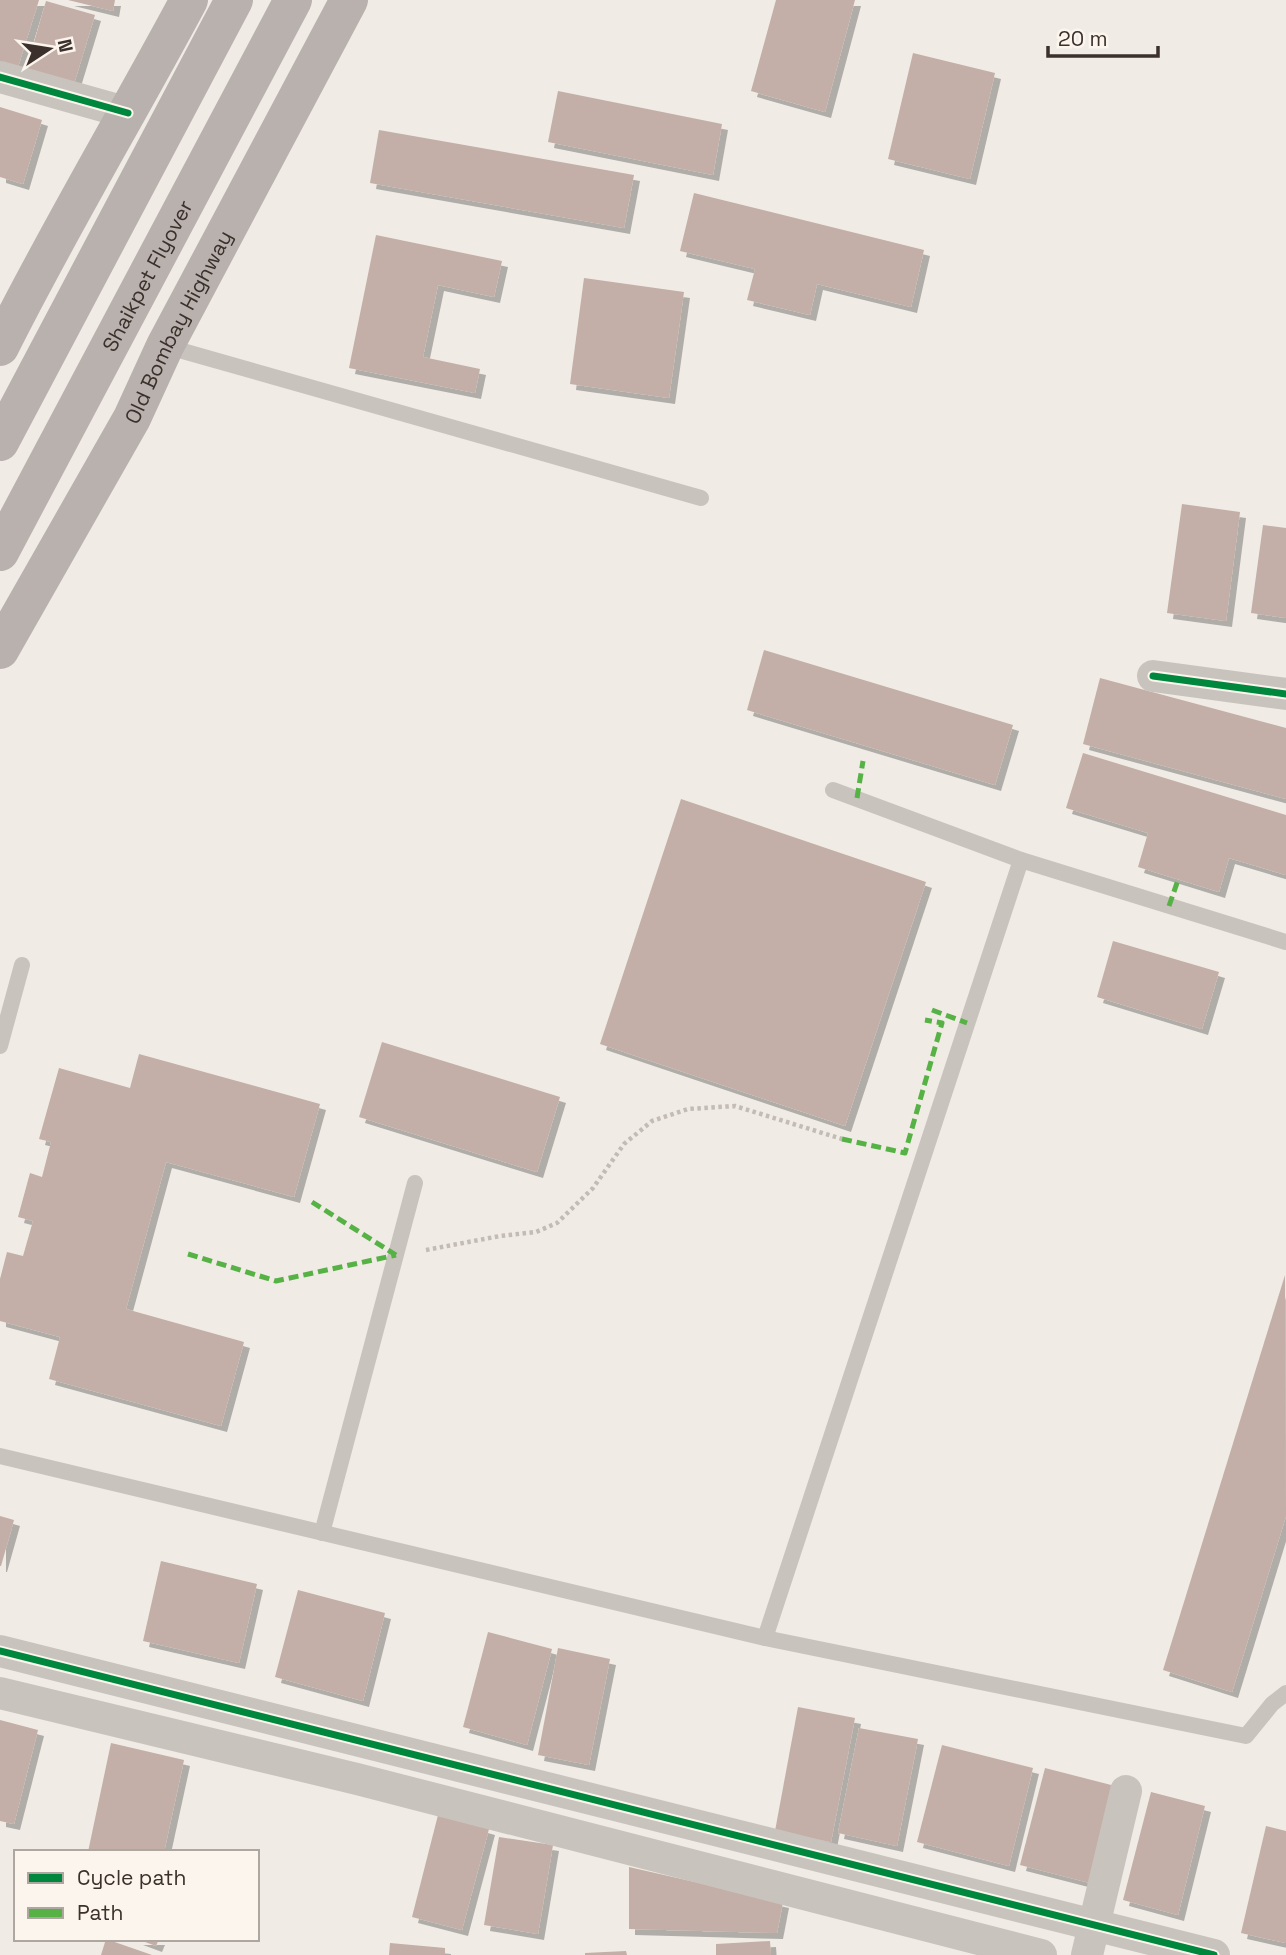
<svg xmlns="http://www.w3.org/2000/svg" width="1286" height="1955" font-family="'Space Grotesk',sans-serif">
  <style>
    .building { fill: #c3afa7; filter: url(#shadow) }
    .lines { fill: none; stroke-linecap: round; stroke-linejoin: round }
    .path { stroke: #c2bbb6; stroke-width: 4.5; stroke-dasharray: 3.5 3.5; stroke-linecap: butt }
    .lane { stroke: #c9c3be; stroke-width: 16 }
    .street { stroke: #c9c3be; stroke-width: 32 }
    .primary { stroke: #b8b1ad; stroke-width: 38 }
    .primary-bridge { stroke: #b8b1ad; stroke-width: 38 }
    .quiet { stroke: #57b246; stroke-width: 5; stroke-dasharray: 10 5; stroke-linecap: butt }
    .cycleway-casing { stroke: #fbf5ee; stroke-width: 11 }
    .cycleway { stroke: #00873e; stroke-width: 7 }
    .labels { text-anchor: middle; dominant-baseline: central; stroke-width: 6; stroke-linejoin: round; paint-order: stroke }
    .street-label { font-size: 21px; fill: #3b302b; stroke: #fbf5ee }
  </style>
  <defs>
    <filter id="shadow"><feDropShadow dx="6" dy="6" stdDeviation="0" flood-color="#0004"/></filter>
  </defs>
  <rect width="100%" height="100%" fill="#f0ebe5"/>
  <g class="building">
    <path d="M0 0H39L17 70 0 64Z"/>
    <path d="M68 0H115L113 11Z"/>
    <path d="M776 0H855L825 112 751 91Z"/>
    <path d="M46 1 95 15 73 87 25 73Z"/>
    <path d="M913 53 995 73 970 179 888 159Z"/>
    <path d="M558 91 722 124 713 175 548 142Z"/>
    <path d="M0 107 42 120 23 184 0 177Z"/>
    <path d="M379 130 634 175 624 228 370 183Z"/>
    <path d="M694 193 924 250 911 307 817 284 810 315 747 300 755 269 680 251Z"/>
    <path d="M376 235 502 261 494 297 438 285 423 357 480 369 475 393 349 368Z"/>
    <path d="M584 278 684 292 669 398 570 384Z"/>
    <path d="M1182 504 1240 512 1226 621 1167 613Z"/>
    <path d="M1263 525 1286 528V618L1251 613Z"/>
    <path d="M764 650 1013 725 995 785 747 710Z"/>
    <path d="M1100 678 1286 728V799L1083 744Z"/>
    <path d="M1083 753 1286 815V875L1229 858 1219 892 1138 867 1148 833 1066 808Z"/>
    <path d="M681 799 926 882 845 1126 600 1044Z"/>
    <path d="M1113 941 1219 972 1202 1029 1097 997Z"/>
    <path d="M382 1042 560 1097 537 1172 359 1117Z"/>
    <path d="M139 1054 320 1104 294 1197 166 1162 126 1309 244 1342 221 1426 49 1379 60 1337 0 1321V1279L7 1252 23 1256 33 1221 18 1217 30 1173 42 1177 51 1142 39 1139 59 1068 130 1088Z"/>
    <path d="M1285 1275 1286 1516 1232 1692 1163 1670Z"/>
    <path d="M0 1516 14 1520 1 1566H0Z"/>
    <path d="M161 1561 257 1584 239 1663 143 1641Z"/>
    <path d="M298 1590 385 1613 363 1701 275 1677Z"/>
    <path d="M488 1632 552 1649 527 1745 463 1727Z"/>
    <path d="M558 1648 610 1659 589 1765 538 1755Z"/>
    <path d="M798 1707 855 1718 831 1842 775 1831Z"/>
    <path d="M0 1720 38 1730 14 1824 0 1821Z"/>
    <path d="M859 1728 918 1739 897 1846 838 1833Z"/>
    <path d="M111 1743 184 1760 164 1852H88Z"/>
    <path d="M942 1745 1033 1768 1009 1866 917 1842Z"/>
    <path d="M1045 1768 1119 1787 1094 1884 1020 1865Z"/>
    <path d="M1151 1792 1205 1806 1178 1915 1123 1900Z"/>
    <path d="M438 1815 489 1829 462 1930 412 1917Z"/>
    <path d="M1266 1826 1286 1831V1943L1241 1933Z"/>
    <path d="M499 1837 553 1845 538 1934 484 1925Z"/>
    <path d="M629 1867 783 1902 777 1933 629 1929Z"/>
    <path d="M106 1939 152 1955H101Z"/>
    <path d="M137 1939H159L156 1946Z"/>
    <path d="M770 1941 771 1955H716V1944Z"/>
    <path d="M390 1943 445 1948V1955H389Z"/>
    <path d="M626 1951 627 1955H585V1953Z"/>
  </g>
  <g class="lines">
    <path class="path" d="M426 1250 500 1236 536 1232 557 1223 593 1188 624 1144 652 1121 688 1109 735 1106 842 1139"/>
    <g class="lane">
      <path d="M165 346 701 498"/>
      <path d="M833 790 1021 860 1286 942"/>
      <path d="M0 1046 22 965"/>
      <path d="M0 1456 765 1638 1246 1736 1272 1704 1286 1693"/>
      <path d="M322 1533 415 1183"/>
      <path d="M765 1638 1021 860"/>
    </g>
    <g class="street">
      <path d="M0 77 128 113"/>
      <path d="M1153 676 1286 694"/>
      <path d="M0 1651 1214 1955"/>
      <path d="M0 1693 357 1779 1041 1955"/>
      <path d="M1087 1955 1126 1791"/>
    </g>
    <g class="primary">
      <path d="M0 347C59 229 127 116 189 0"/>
      <path d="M0 442 234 0"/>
      <path id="s1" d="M0 650 132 418 165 346 349 0"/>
    </g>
    <path class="primary-bridge" id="s2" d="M0 552 293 0"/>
    <g class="quiet">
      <path d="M857 798 863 761"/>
      <path d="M1169 906 1178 880"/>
      <path d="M932 1010 967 1023"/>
      <path d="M842 1139 905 1153 942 1023 925 1020"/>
      <path d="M312 1202 396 1255"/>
      <path d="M188 1254 276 1281 396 1255"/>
    </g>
    <defs>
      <g id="cycleway">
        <path d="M0 77 128 113"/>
        <path d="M1153 676 1286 694"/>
        <path d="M0 1651 1214 1955"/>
      </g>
    </defs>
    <use href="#cycleway" class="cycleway-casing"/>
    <use href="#cycleway" class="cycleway"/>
  </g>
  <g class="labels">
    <g class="street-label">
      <text stroke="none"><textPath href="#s2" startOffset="313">Shaikpet Flyover</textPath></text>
      <text stroke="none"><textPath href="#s1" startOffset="369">Old Bombay Highway</textPath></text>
    </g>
  </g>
  <rect x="14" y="1850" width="245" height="91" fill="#fbf5ee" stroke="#aea6a0" stroke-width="2"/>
  <rect x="28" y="1873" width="35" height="10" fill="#00873e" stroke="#aea6a0" stroke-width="2"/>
  <text x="77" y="1885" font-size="21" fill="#3b302b">Cycle path</text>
  <rect x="28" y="1908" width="35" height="10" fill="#57b246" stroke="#aea6a0" stroke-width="2"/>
  <text x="77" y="1920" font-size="21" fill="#3b302b">Path</text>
  <g transform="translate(49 49) rotate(78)" stroke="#fbf5ee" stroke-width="5" paint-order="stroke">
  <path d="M0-5L12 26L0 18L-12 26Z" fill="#3b302b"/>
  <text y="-10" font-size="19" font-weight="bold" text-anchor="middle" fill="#3b302b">N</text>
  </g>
  <path d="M1048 46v10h110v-10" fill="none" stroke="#3b302b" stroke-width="3.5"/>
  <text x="1058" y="46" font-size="21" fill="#3b302b" stroke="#fbf5ee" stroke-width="5" paint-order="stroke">20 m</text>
</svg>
